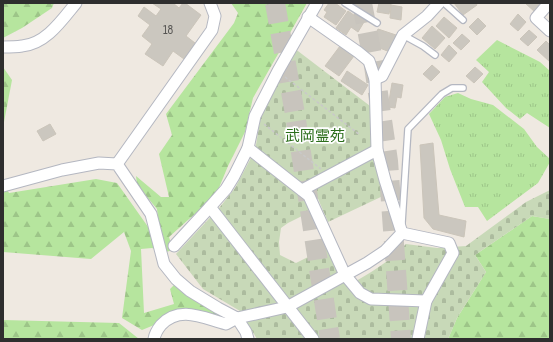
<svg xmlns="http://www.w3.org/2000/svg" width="553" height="342" font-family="'Sofia Sans Condensed','Noto Sans JP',sans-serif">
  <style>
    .grass { fill: url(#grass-tufts) }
    .forest { fill: url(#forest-firs) }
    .cemetery { fill: url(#cemetery-stones) }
    .building { fill: #cbc7bf; stroke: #cbc5ba }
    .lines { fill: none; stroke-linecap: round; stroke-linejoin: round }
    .highway-tunnel { stroke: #c8c4bd; stroke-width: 20; stroke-dasharray: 20 10; stroke-linecap: butt }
    .lane-casing { stroke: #b4b7c1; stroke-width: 8 }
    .street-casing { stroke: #b4b7c1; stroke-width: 13 }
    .path { stroke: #c9c9c9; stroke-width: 1.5; stroke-dasharray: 3 2; stroke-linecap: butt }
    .lane { stroke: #fff; stroke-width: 5.5 }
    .street { stroke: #fff; stroke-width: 11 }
    .labels { text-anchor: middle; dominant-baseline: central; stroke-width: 3.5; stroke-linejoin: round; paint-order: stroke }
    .number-label { font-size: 13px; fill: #555452 }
    .park-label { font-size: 15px; fill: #2c6e1b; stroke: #fff }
  </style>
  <defs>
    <pattern id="grass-tufts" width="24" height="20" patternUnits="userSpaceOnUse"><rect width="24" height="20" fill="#b6e59e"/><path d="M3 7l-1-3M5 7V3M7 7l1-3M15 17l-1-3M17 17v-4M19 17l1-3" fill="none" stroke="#9dc588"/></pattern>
    <pattern id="forest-firs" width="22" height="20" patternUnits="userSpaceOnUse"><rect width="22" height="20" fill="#b6e59e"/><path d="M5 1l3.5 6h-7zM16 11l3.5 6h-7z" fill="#9dc588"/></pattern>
    <pattern id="cemetery-stones" width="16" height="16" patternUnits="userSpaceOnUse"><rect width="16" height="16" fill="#c8d9b8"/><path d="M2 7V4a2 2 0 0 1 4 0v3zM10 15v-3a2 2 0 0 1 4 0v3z" fill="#acbb9e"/></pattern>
  </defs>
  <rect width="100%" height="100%" fill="#efe9e1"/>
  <g class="grass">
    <path d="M497 40 540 62 550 71V128L527 113 520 119 506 108 482 82 489 72 476 60Z"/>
    <path d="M458 93 471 99 493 105 524 129 537 147 550 159V162L538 183 487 221 478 207H465L450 169 441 140 429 114 445 97Z"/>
  </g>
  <g class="forest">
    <path d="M3 3H54L52 8 22 28 3 38Z"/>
    <path d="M231 3H307L253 98 245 132 228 166 216 195 169 237 173 250 166 252 160 237 157 209 137 185 136 176 161 197H169L159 154 172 135 166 114 234 23 238 13Z"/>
    <path d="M3 67 12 80 4 122 3 123Z"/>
    <path d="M96 179 117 183 151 231 157 250 152 248 141 249 144 313 174 304 170 289 175 284 192 299 222 316 204 312 159 323 142 330 122 318 131 251 124 232 91 259 3 252V182L9 193Z"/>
    <path d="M532 216 550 219V339H448L457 318 486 272 475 255Z"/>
    <path d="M3 320 119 323 139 339H3Z"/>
  </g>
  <path class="cemetery" d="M294 48 374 109 385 195 328 222 316 194 306 214 288 223 281 228 279 242 280 255 296 263 328 247 347 286C370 273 388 263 406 244L437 248 466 246 526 202 550 190V219L532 216 475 255 486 272 457 318 448 339H257L240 311 203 289 176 254 220 207 235 188 252 156 256 145 261 115Z"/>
  <g class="building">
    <path d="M152 3H173L179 8 183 3H185L201 15 186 36 195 43 184 59 173 51 163 66 145 54 152 44 142 36 150 25 138 16 144 7 156 16 161 9Z"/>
    <path d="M329 3H335L346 11 336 25 324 17 327 12 324 10Z"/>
    <path d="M352 3H366L362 9Z"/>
    <path d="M379 3 391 4 389 14 377 12Z"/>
    <path d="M454 3H476L477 5 463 15Z"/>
    <path d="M525 3H542L535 12Z"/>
    <path d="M391 5 402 7 401 20 390 18Z"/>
    <path d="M348 11 364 22 358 32 351 27 346 35 336 28Z"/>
    <path d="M518 14 526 22 518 31 510 24Z"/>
    <path d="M444 17 457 28 449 38 436 26Z"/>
    <path d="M478 18 486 26 477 35 469 27Z"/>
    <path d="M432 26 445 38 435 49 422 38Z"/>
    <path d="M378 29 396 35 390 52 372 45Z"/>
    <path d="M529 30 537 37 528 46 520 39Z"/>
    <path d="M462 34 470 41 461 50 453 43Z"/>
    <path d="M546 41 550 45V62L537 50Z"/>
    <path d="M449 45 457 53 449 62 441 55Z"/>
    <path d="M340 46 354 56 339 76 325 66Z"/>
    <path d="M432 65 440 72 431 81 423 74Z"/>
    <path d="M475 67 483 74 474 83 466 76Z"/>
    <path d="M347 71 368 85 362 95 341 81Z"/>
    <path d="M392 83 403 85 401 98 397 97 395 108 388 107Z"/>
    <path d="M50 124 56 134 43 141 37 131Z"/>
    <path d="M433 143 439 215 466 221 464 237 433 229 424 218 420 145Z"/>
  </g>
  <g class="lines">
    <g class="highway-tunnel">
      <path d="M275 3 295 114 330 339"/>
      <path d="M362 3 374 66 388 161 401 339"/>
    </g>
    <defs>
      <g id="lane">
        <path d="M345 3 377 23"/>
        <path d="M444 3 463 20"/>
        <path d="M403 35 423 46 435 55"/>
        <path d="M402 223 408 129 442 94 452 88H463"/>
      </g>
      <g id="street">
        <path d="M549 3 536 18 550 31"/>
        <path d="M3 47C9 47 16 47 22 46 46 44 62 20 76 3"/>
        <path d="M375 79 382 76 403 35 427 16 439 3"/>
        <path d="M248 148 309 196 345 275 360 293 371 299 426 301"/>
        <path d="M117 164 212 30 215 16 210 3"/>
        <path d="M3 186 62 170 99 163 117 164 151 214 164 264 176 279 190 291 218 308 237 318 287 307 367 263 385 251 402 233 385 180 377 150 375 79 369 61 358 52 308 17"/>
        <path d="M302 190 377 150"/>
        <path d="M402 233 449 243 453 253 426 301 418 339"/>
        <path d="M174 246 210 207"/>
        <path d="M154 339C155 333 157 330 161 325 180 305 203 318 226 324L237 318 246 332 248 339"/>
        <path d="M313 339 210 207 226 189 234 176 248 148 255 116 278 71 317 3"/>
      </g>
    </defs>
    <use href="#lane" class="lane-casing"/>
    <use href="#street" class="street-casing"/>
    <g class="path">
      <path d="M285 77 360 135"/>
      <path d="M264 124 321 169"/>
    </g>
    <use href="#lane" class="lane"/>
    <use href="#street" class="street"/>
  </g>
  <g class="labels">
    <g class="number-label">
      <text x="168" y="30">18</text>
    </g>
    <g class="park-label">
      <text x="315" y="136">武岡霊苑</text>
    </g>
  </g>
  <rect width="553" height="342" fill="none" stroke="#2e2e2e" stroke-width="8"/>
</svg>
